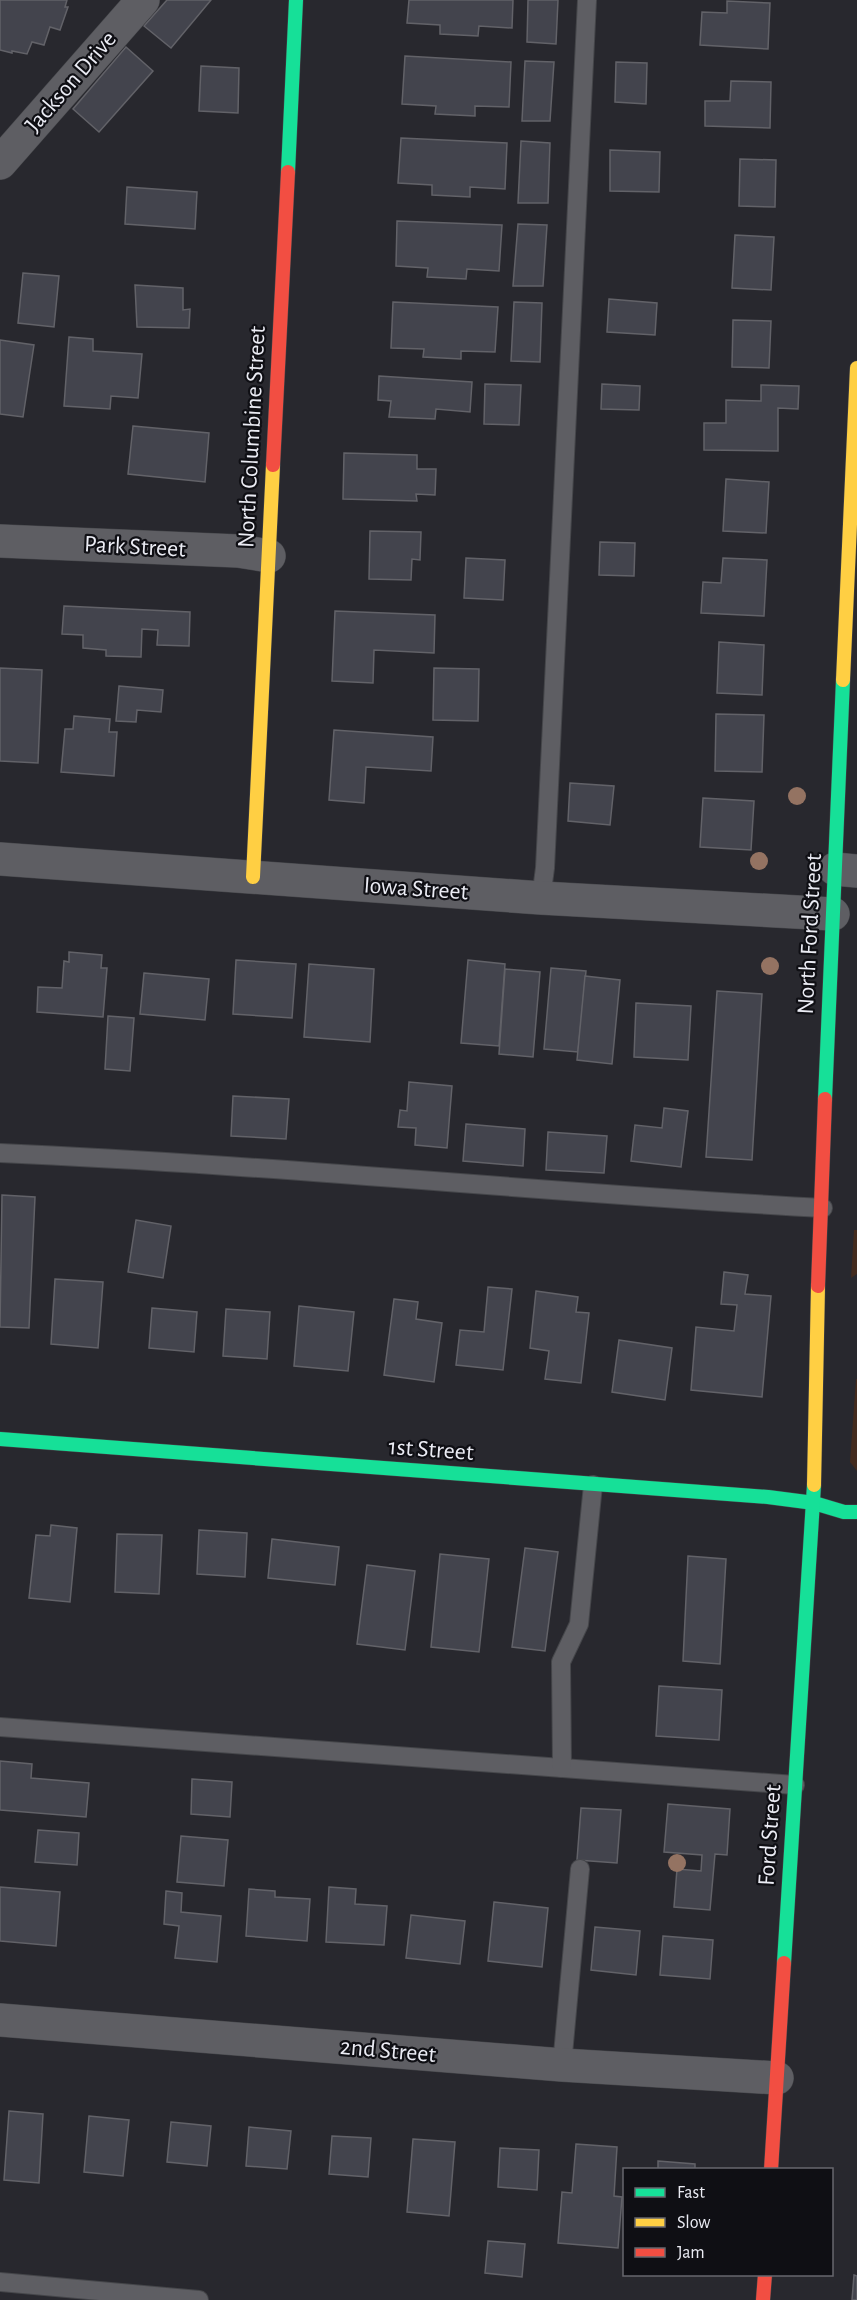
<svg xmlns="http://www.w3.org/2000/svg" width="857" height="2300" font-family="'Alegreya Sans',sans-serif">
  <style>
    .green { fill: #432b1e }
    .building { fill: #43444d; stroke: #626268; stroke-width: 1.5 }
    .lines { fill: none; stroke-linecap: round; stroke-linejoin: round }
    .lane-casing { stroke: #45464a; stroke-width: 20 }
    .street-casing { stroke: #45464a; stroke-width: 34 }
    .fast-casing { stroke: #45464a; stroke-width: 15 }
    .slow-casing { stroke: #45464a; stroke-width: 15 }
    .jam-casing { stroke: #45464a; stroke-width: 15 }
    .lane { stroke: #5e5e63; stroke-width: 18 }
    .street { stroke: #5e5e63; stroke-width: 33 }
    .fast { stroke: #16e098; stroke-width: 14 }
    .slow { stroke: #ffcf43; stroke-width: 14 }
    .jam { stroke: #f24e42; stroke-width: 14 }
    .tree { fill: #947362 }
    .labels { text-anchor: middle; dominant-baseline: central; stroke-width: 4.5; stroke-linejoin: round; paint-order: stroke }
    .street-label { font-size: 24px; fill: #ebecf4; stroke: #0f0f14 }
  </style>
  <rect width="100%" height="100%" fill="#28282e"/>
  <g class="green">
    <path d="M854 1230H857V1274L851 1278Z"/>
    <path d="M856 1379H857V1471L850 1462Z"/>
  </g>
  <g class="building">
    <path d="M0 0H67L65 7H68L60 30 50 27 44 45 32 42 27 54 12 51V53L0 50Z"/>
    <path d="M167 0H211L171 48 144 26Z"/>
    <path d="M409 0H513L512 28 479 26 478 36 440 34V25L407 23Z"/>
    <path d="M528 0H558L556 44 527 42Z"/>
    <path d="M727 1 770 3 768 49 700 45 702 12 727 13Z"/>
    <path d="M126 47 153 71 99 132 73 109Z"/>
    <path d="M405 56 511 62 509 107 475 106V116L435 114 436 106 402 104Z"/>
    <path d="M525 61 554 62 550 121H522Z"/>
    <path d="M616 62 647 63 646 104 615 102Z"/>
    <path d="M201 66 239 68 238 113 199 111Z"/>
    <path d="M731 81 771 82 770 128 705 126V101H730Z"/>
    <path d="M401 138 507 143 505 189 470 187V197L432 195V185L398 183Z"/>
    <path d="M521 141 550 143 548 203H518Z"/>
    <path d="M610 150 660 152 659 192 610 191Z"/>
    <path d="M740 159 776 160 775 207 739 206Z"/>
    <path d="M127 187 197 192 195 229 125 224Z"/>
    <path d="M397 221 502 225 499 271 467 269 466 279 427 277 428 268 396 266Z"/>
    <path d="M518 224 547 225 543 286H513Z"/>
    <path d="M735 235 774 237 771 290 732 288Z"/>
    <path d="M23 273 59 276 54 327 18 323Z"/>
    <path d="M135 285 183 288V310L190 309 189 328 137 327Z"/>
    <path d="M609 299 657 303 655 335 607 332Z"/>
    <path d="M393 302 498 307 495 352 461 351V359L423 357 424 349 391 348Z"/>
    <path d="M514 302 542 303 540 362 511 361Z"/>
    <path d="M733 320 771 321 769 368 732 367Z"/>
    <path d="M69 337 93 339V351L142 354 138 398 111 396 110 409 64 406Z"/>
    <path d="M0 340 34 345 23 417 0 414Z"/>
    <path d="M379 376 472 382 470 412 436 409 435 419 389 417 391 401 378 400Z"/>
    <path d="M485 384 521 385 519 425 484 424Z"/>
    <path d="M602 384 640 386 639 410 601 409Z"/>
    <path d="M761 385 799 386 798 409 778 408V451L704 450V423H726V400L761 401Z"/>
    <path d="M133 426 209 433 205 482 128 474Z"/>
    <path d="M344 453 417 455V469H436L435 495 416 494 417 501 343 499Z"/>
    <path d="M726 479 769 482 766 533 723 531Z"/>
    <path d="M370 531 421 532 420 560 412 559 411 580 369 579Z"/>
    <path d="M600 542 635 543 634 576 599 575Z"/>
    <path d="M466 558 505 560 503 600 464 598Z"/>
    <path d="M723 558 767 560 764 616 701 613 703 582 721 583Z"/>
    <path d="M64 606 190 612 189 646 157 645 158 630 142 629 141 657 106 656V650L83 648V635L62 634Z"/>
    <path d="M335 611 435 615 434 653 374 650 373 683 332 681Z"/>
    <path d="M719 642 764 645 762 695 717 693Z"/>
    <path d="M0 668 42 670 38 763 0 761Z"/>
    <path d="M434 668 479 669 478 721 433 720Z"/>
    <path d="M119 686 163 690 161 712 137 710 136 722 116 721Z"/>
    <path d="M716 714 764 715 762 772 715 771Z"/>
    <path d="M74 716 110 719 109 732H117L114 776 61 772 65 729H73Z"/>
    <path d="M334 730 433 737 431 771 366 767 364 803 329 800Z"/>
    <path d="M570 783 614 786 610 825 568 821Z"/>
    <path d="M703 798 754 801 751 850 700 847Z"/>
    <path d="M69 952 102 955 101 968H107L103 1017 37 1012 38 987 62 988 64 961 69 962Z"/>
    <path d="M236 960 296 964 292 1018 233 1014Z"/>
    <path d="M468 960 505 964 499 1046 461 1043Z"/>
    <path d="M309 964 374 969 370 1042 304 1037Z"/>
    <path d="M551 968 586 971 578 1052 544 1049Z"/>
    <path d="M505 969 540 972 533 1057 499 1054Z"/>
    <path d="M144 973 209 979 205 1020 140 1014Z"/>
    <path d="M585 976 620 980 612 1064 577 1060Z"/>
    <path d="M717 991 762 994 752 1160 706 1157Z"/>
    <path d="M636 1003 691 1006 688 1060 634 1057Z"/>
    <path d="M108 1016 134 1018 130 1071 105 1069Z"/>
    <path d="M409 1082 452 1086 447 1148 415 1145 416 1128 398 1127 400 1110 407 1111Z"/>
    <path d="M233 1096 289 1099 286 1139 231 1136Z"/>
    <path d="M664 1108 688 1111 681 1167 631 1161 635 1125 662 1128Z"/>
    <path d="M466 1124 525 1129 523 1166 463 1161Z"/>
    <path d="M548 1132 607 1136 604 1173 546 1170Z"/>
    <path d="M2 1195 35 1197 29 1328 0 1327Z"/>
    <path d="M136 1220 171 1226 163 1278 128 1272Z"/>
    <path d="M724 1272 748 1275 745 1294 771 1296 762 1397 691 1390 696 1327 734 1331 737 1305 721 1304Z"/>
    <path d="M55 1279 103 1282 98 1348 51 1344Z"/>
    <path d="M488 1287 512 1289 503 1370 456 1365 460 1330 484 1332Z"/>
    <path d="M536 1291 578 1297 576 1312 589 1313 581 1383 545 1379 549 1351 530 1348Z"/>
    <path d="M394 1299 418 1302 416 1319 442 1323 434 1382 384 1375Z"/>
    <path d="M299 1306 354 1312 348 1371 294 1366Z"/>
    <path d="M152 1308 197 1312 194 1352 149 1348Z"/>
    <path d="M226 1309 270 1312 267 1359 223 1356Z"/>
    <path d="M619 1340 672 1348 665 1400 612 1392Z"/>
    <path d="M51 1525 77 1528 70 1602 29 1598 36 1535 50 1536Z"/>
    <path d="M199 1530 247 1533 245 1577 197 1574Z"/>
    <path d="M117 1534 162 1535 159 1594 115 1592Z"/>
    <path d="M272 1539 339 1547 335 1585 268 1578Z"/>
    <path d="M525 1548 558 1552 545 1651 512 1647Z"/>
    <path d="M440 1554 489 1559 479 1652 431 1647Z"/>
    <path d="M688 1556 726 1559 720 1664 683 1661Z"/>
    <path d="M367 1565 415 1571 405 1650 357 1644Z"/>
    <path d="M659 1686 722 1690 719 1740 656 1736Z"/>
    <path d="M0 1761 32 1764 31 1778 89 1783 86 1817 0 1810Z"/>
    <path d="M192 1779 232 1782 230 1817 191 1814Z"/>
    <path d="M668 1804 730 1809 727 1855 715 1854 710 1910 674 1907 677 1869 701 1871 702 1855 664 1852Z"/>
    <path d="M581 1808 621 1810 617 1863 577 1860Z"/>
    <path d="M38 1830 79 1833 77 1865 35 1862Z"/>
    <path d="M181 1836 228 1840 224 1886 177 1882Z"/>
    <path d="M0 1887 60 1892 56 1946 0 1941Z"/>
    <path d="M329 1887 356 1889 355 1904 387 1906 384 1945 326 1942Z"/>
    <path d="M249 1889 275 1891V1897L310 1899 307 1941 246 1936Z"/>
    <path d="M166 1891 182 1893 181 1912 221 1916 217 1962 175 1958 179 1926 164 1924Z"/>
    <path d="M494 1902 548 1908 542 1967 488 1961Z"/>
    <path d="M411 1915 465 1921 460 1964 406 1958Z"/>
    <path d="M595 1927 640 1931 636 1975 591 1970Z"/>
    <path d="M663 1936 713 1940 710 1979 660 1975Z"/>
    <path d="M9 2111 43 2114 39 2183 4 2180Z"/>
    <path d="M89 2116 129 2120 123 2176 84 2172Z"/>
    <path d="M171 2122 211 2126 207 2166 167 2162Z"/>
    <path d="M249 2127 291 2131 287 2169 246 2166Z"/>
    <path d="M332 2136 371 2138 368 2177 329 2174Z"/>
    <path d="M413 2139 455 2142 449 2216 407 2212Z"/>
    <path d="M576 2144 617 2147 614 2196 622 2197 618 2248 558 2243 562 2192 572 2193Z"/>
    <path d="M500 2148 539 2150 537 2190 498 2187Z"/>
    <path d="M658 2161 695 2164V2170H658Z"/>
    <path d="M488 2241 525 2244 522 2277 485 2273Z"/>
    <path d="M854 2275 857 2276V2300H852Z"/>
  </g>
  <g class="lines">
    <defs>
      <g id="lane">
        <path d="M541 898 545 868 587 0"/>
        <path d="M0 1153C275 1165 548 1193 823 1208"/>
        <path d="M0 1727 795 1785"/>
        <path d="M562 1768 561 1662 579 1624 593 1485"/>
        <path d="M562 2065 580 1869"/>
        <path d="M0 2282 199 2300"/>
      </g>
      <g id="street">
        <path d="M0 163 143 0"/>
        <path d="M0 541 238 551 269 556"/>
        <path d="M0 859 541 898 833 914"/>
        <path d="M835 869 857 871"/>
        <path d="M0 2020 562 2065 777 2078"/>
      </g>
      <g id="fast">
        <path d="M288 172 296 0"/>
        <path d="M825 1099 843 680"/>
        <path d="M0 1439 768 1497 814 1503 844 1512H857"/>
        <path d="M784 1963 814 1485"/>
      </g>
      <g id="slow">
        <path d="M843 680 857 368"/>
        <path d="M253 877 273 465"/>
        <path d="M814 1485 818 1286"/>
      </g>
      <g id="jam">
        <path d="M273 465 288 172"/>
        <path d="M818 1286 825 1099"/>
        <path d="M771 2170 784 1963"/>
        <path d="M763 2300 765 2274"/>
      </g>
    </defs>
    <use href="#lane" class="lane-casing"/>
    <use href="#street" class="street-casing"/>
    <use href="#fast" class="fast-casing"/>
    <use href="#slow" class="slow-casing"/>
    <use href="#jam" class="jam-casing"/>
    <use href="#lane" class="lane"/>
    <use href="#street" class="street"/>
    <use href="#fast" class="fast"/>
    <use href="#slow" class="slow"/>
    <use href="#jam" class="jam"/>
  </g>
  <g class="tree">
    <circle cx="797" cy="796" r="9"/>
    <circle cx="759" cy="861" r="9"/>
    <circle cx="770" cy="966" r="9"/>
    <circle cx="677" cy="1863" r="9"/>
  </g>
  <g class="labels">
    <g class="street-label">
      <text transform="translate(71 82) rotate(-49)">Jackson Drive</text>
      <text transform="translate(252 437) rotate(-87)">North Columbine Street</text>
      <text transform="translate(135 547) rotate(3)">Park Street</text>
      <text transform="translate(416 889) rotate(4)">Iowa Street</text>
      <text transform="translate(810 934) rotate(-87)">North Ford Street</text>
      <text transform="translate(431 1450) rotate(4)">1st Street</text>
      <text transform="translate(770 1835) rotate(-86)">Ford Street</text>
      <text transform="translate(388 2051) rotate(5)">2nd Street</text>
    </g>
  </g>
  <rect x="623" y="2168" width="210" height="108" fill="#0f0f14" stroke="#67676e" stroke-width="1.5"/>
  <rect x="635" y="2188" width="30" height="9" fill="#16e098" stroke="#67676e" stroke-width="1.5"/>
  <text x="677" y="2198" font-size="18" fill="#ebecf4">Fast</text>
  <rect x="635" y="2218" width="30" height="9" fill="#ffcf43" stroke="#67676e" stroke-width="1.5"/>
  <text x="677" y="2228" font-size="18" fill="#ebecf4">Slow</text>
  <rect x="635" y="2248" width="30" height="9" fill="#f24e42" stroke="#67676e" stroke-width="1.5"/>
  <text x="677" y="2258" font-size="18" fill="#ebecf4">Jam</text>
</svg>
